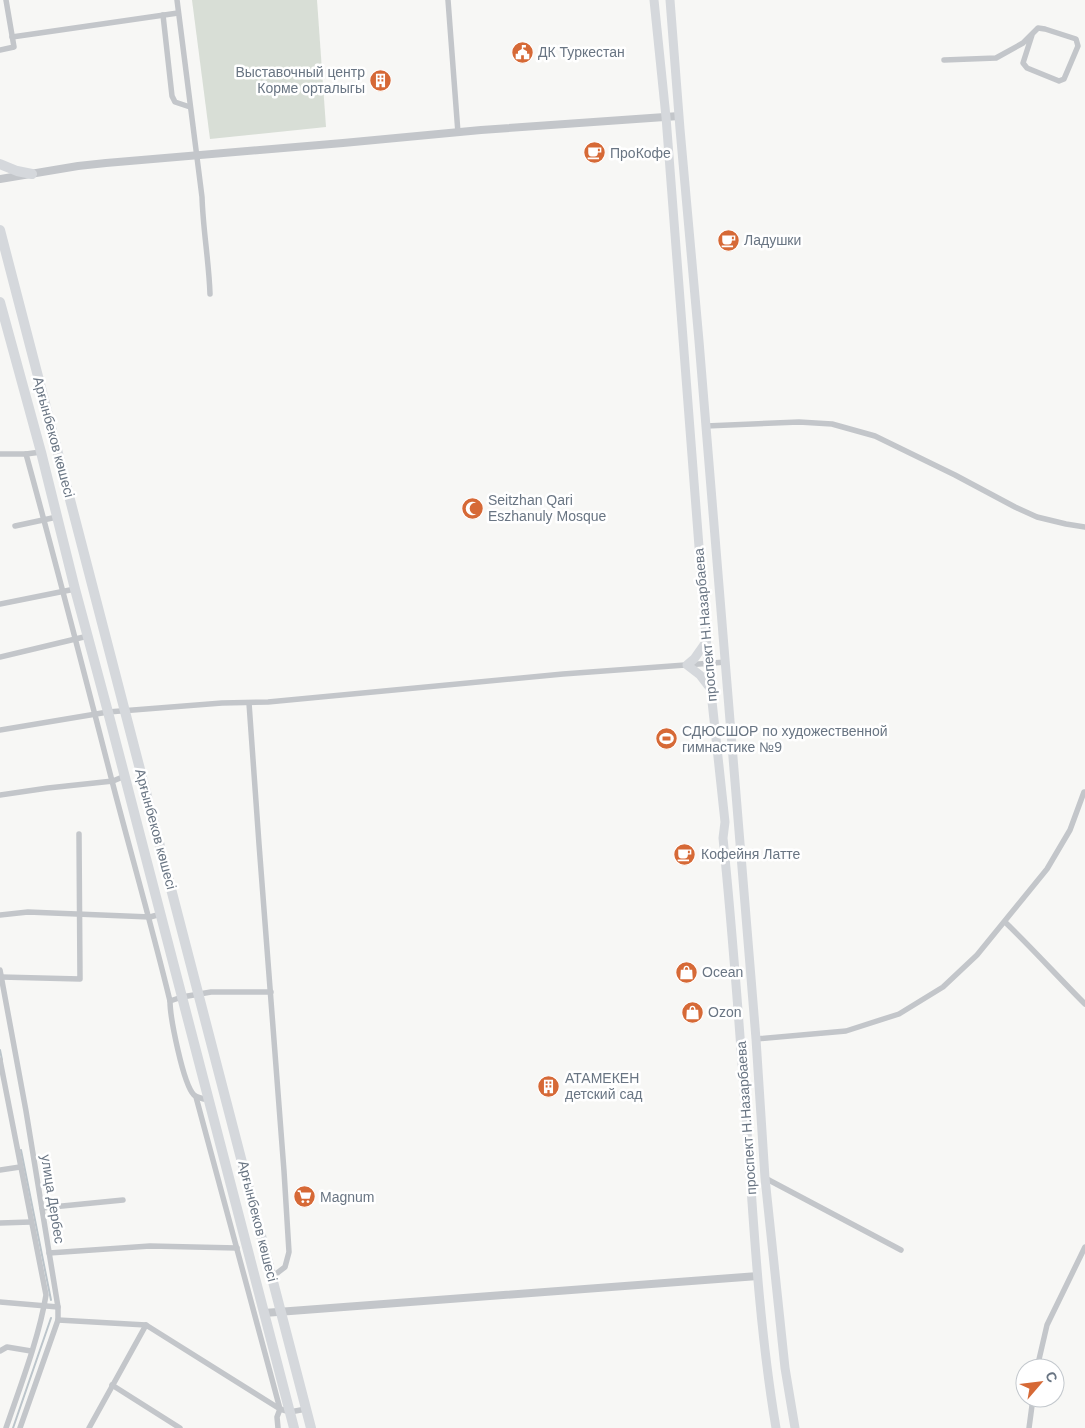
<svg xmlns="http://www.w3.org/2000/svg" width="1085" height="1428" font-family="Arial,sans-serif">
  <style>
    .green { fill: #d8ded6 }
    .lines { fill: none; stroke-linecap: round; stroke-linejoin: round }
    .stream { stroke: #bbc4ca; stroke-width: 2 }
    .minor { stroke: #c3c6ca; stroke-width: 5.5 }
    .tertiary { stroke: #c3c6ca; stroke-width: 8 }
    .secondary { stroke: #d5d8dc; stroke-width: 9 }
    .primary { stroke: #d5d8dc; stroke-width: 10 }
    .labels { text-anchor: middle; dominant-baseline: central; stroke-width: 5; stroke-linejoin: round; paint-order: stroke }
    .poi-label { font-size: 14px; fill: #697583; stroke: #fff; text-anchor: start }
    .street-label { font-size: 14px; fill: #697583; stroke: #fff }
  </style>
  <rect width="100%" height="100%" fill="#f7f7f5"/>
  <path class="green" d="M192 0H317L326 127 210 139Z"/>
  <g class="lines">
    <g class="stream">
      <path d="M0 1050 2 1060"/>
      <path d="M21 1150 51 1300"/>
      <path d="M13 1428 51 1318"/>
    </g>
    <g class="minor">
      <path d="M177 0 202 197C203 230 209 262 210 294"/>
      <path d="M448 0 458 133"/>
      <path d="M163 15 172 96 175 102 190 107"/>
      <path d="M12 37 178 13"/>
      <path d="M0 50 14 47 6 0"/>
      <path d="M944 60 996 58 1023 43 1038 28 1045 29 1076 39 1078 46 1064 79 1059 81 1027 68 1023 63 1032 35"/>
      <path d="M706 426 799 422 832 424 875 436 955 475 1015 507 1037 517 1066 524 1085 527"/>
      <path d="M0 454H26L41 452"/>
      <path d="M26 454C56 563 84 672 112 781 131 854 152 927 170 1001"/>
      <path d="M15 526 57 517"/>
      <path d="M0 604 75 589"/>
      <path d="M0 657 88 636"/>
      <path d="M249 703 259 844 284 1171 289 1252 285 1267 272 1277"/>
      <path d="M0 730 108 712 222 703 268 702 563 674 726 662"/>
      <path d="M0 795 48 788 113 781 125 776"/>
      <path d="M0 915 28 912 150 917 161 914"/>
      <path d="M1005 922C1032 948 1058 977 1085 1004"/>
      <path d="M0 970 26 1111 58 1307V1320L20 1428"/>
      <path d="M1 977 80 979 79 834"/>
      <path d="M756 1039 846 1031 899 1014 943 987 977 955 1047 869 1070 830 1084 792H1085"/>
      <path d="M0 1060 46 1295C39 1338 20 1387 6 1428"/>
      <path d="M196 1097 280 1409 277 1417 278 1428"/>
      <path d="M209 1100C204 1099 198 1098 194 1095 183 1084 170 1017 170 1001L182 997 211 992H271"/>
      <path d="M0 1170 20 1167"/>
      <path d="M765 1178 901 1250"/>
      <path d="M42 1208 123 1200"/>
      <path d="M0 1223 31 1222"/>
      <path d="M49 1253 150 1246 237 1248"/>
      <path d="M0 1302 58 1307"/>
      <path d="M58 1320 146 1325 280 1409 290 1412 306 1409"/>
      <path d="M0 1351 7 1347 31 1351"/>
      <path d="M1037 1368 1047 1325 1085 1247"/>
      <path d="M112 1385 180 1428"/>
      <path d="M89 1428 146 1325"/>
      <path d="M1029 1428 1033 1398"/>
    </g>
    <g class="tertiary">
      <path d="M0 179 78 166 106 163 343 143 481 130 679 116"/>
      <path d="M264 1313 758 1276"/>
    </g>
    <g class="secondary">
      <path d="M654 0 666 117 708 664 725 822 723 838C734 944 741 1051 749 1158 755 1248 761 1339 776 1428"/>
      <path d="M670 0 680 129 699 341 756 1039 765 1178 785 1368 795 1428"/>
      <path d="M706 642 694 659 687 665 700 675 710 688"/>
    </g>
    <g class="primary">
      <path d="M0 164 17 171 32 174"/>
      <path d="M0 230 311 1428"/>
      <path d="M0 302 41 452 75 589 108 712 294 1428"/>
    </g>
  </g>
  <defs>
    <symbol id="civic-disc" viewBox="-11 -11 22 22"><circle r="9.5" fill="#d66936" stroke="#fff"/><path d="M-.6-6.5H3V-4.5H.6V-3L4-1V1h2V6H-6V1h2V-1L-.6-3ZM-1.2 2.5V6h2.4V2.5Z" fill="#fff"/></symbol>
    <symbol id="building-disc" viewBox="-11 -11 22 22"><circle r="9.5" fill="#d66936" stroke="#fff"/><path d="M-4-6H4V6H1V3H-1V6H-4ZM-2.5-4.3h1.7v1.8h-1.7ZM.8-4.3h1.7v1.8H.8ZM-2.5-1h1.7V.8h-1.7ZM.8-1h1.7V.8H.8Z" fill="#fff"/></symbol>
    <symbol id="cafe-disc" viewBox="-11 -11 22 22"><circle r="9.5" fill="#d66936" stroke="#fff"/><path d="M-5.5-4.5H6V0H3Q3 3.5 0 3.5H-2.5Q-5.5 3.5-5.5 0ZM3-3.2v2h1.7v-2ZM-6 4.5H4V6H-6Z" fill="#fff"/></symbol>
    <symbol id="mosque-disc" viewBox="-11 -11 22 22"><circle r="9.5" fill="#d66936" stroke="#fff"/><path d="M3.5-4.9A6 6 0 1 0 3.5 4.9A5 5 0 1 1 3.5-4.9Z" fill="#fff"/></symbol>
    <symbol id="stadium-disc" viewBox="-11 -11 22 22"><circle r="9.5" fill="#d66936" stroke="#fff"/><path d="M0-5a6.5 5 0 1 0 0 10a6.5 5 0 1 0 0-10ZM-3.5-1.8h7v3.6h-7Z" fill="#fff"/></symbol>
    <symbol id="shop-disc" viewBox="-11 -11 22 22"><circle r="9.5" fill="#d66936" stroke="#fff"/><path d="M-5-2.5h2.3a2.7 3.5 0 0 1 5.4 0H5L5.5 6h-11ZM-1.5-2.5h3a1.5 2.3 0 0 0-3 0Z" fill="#fff"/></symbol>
    <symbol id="supermarket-disc" viewBox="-11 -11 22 22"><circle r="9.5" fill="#d66936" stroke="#fff"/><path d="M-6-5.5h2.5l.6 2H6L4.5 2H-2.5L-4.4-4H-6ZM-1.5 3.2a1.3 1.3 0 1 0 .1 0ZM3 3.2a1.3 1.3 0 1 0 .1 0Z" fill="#fff"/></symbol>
  </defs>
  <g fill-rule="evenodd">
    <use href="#civic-disc" x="510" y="40" width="25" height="25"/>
    <use href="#building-disc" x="368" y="68" width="25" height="25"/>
    <use href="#cafe-disc" x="582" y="140" width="25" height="25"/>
    <use href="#cafe-disc" x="716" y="228" width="25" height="25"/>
    <use href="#mosque-disc" x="460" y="496" width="25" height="25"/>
    <use href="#stadium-disc" x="654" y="726" width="25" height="25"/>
    <use href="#cafe-disc" x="672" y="842" width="25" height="25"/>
    <use href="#shop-disc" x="674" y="960" width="25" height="25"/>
    <use href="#shop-disc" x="680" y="1000" width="25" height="25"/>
    <use href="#building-disc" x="536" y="1074" width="25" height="25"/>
    <use href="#supermarket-disc" x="292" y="1184" width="25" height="25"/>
  </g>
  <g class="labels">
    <g class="poi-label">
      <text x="538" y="52">ДК Туркестан</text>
      <text x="365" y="72" text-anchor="end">Выставочный центр<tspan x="365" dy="16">Корме орталыгы</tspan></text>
      <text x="610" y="153">ПроКофе</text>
      <text x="744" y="240">Ладушки</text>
      <text x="488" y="500">Seitzhan Qari<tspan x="488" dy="16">Eszhanuly Mosque</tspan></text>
      <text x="682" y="731">СДЮСШОР по художественной<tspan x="682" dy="16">гимнастике №9</tspan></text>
      <text x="701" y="854">Кофейня Латте</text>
      <text x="702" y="972">Ocean</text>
      <text x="708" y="1012">Ozon</text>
      <text x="565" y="1078">АТАМЕКЕН<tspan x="565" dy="16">детский сад</tspan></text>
      <text x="320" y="1197">Magnum</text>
    </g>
    <g class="street-label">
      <text transform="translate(54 437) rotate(75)">Арғынбеков көшесі</text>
      <text transform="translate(705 625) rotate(-95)">проспект Н.Назарбаева</text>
      <text transform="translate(156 829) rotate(75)">Арғынбеков көшесі</text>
      <text transform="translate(746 1118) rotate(-94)">проспект Н.Назарбаева</text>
      <text transform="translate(53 1199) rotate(81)">улица Дербес</text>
      <text transform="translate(258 1221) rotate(76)">Арғынбеков көшесі</text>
    </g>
  </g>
  <g transform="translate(1040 1383) rotate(62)"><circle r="24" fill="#ffffff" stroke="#c3c8cd"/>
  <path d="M0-4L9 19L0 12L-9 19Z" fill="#d66936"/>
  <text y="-8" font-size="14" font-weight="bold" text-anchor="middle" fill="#697583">С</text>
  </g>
</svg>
